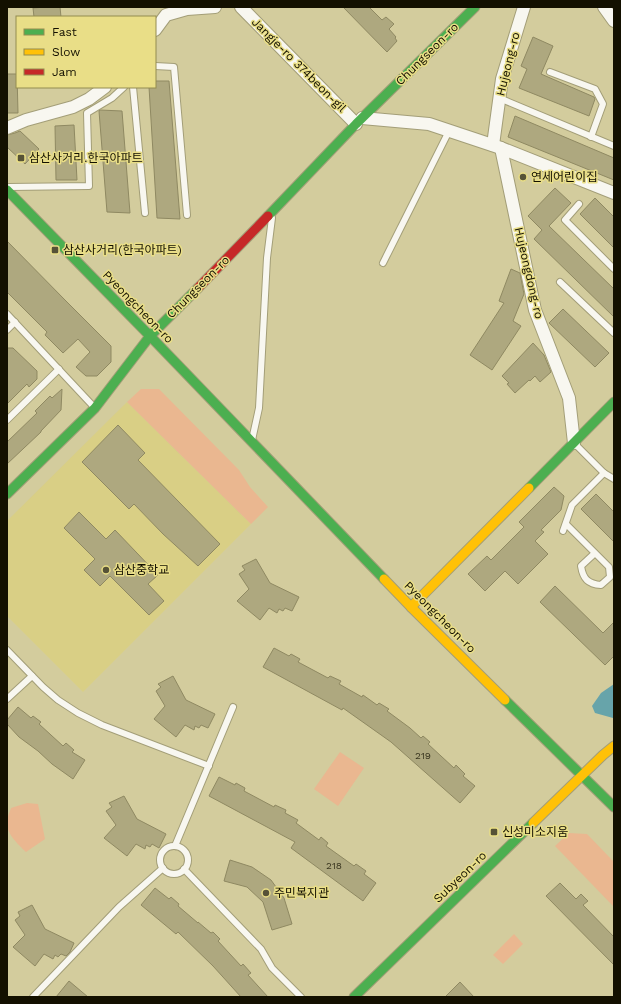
<svg xmlns="http://www.w3.org/2000/svg" width="621" height="1004" font-family="'Work Sans','Noto Sans KR',sans-serif">
  <style>
    .built { fill: #d9cf85 }
    .green { fill: #eab790 }
    .water { fill: #67a4aa }
    .building { fill: #aea87f; stroke: #8f8962 }
    .lines { fill: none; stroke-linecap: round; stroke-linejoin: round }
    .lane-casing { stroke: #a39e78; stroke-width: 8 }
    .street-casing { stroke: #a39e78; stroke-width: 14 }
    .fast-casing { stroke: #a39e78; stroke-width: 11 }
    .slow-casing { stroke: #a39e78; stroke-width: 11 }
    .jam-casing { stroke: #a39e78; stroke-width: 11 }
    .lane { stroke: #f8f7f0; stroke-width: 6 }
    .street { stroke: #f8f7f0; stroke-width: 12 }
    .fast { stroke: #4caf50; stroke-width: 9 }
    .slow { stroke: #ffc107; stroke-width: 9 }
    .jam { stroke: #c62828; stroke-width: 9 }
    .poi-dot { fill: #565237; stroke: #e9de87; stroke-width: 1.5 }
    .labels { text-anchor: middle; dominant-baseline: central; stroke-width: 3; stroke-linejoin: round; paint-order: stroke }
    .number-label { font-size: 10px; fill: #3a3620 }
    .street-label { font-size: 12px; fill: #131000; stroke: #e9de87 }
    .poi-label { font-size: 12px; fill: #131000; stroke: #e9de87; text-anchor: start }
  </style>
  <rect width="100%" height="100%" fill="#d3cc9d"/>
  <path class="built" d="M127 402 251 524 83 692 7 616V521Z"/>
  <g class="green">
    <path d="M141 389H159L239 470 250 487 268 507 251 524 127 402Z"/>
    <path d="M340 752 364 768 338 806 314 789Z"/>
    <path d="M27 803 38 804 45 839 26 852C18 844 6 834 7 821 7 817 10 812 11 808Z"/>
    <path d="M569 833 587 834 614 862V907L555 846Z"/>
    <path d="M514 934 523 944 503 964 493 955Z"/>
  </g>
  <path class="water" d="M614 684V717L613 718 595 713 592 706 601 693Z"/>
  <g class="building">
    <path d="M46 7H60L61 17H34L33 8Z"/>
    <path d="M343 7H369L382 20 386 17 394 24 389 29 396 37 395 38 397 41 387 52Z"/>
    <path d="M533 37 553 46 541 74 594 97 595 99 589 116 519 88 527 69 521 66Z"/>
    <path d="M7 74H17L18 113H7Z"/>
    <path d="M155 81H169L180 219 157 218 149 87H155Z"/>
    <path d="M100 110 122 111 130 213 107 212 99 111Z"/>
    <path d="M515 116 614 158V180L508 137Z"/>
    <path d="M74 125 77 180H56L55 126Z"/>
    <path d="M20 131 39 149 25 164 7 147V135L15 133Z"/>
    <path d="M555 188 571 203 549 226 614 289V317L534 239 542 230 528 216Z"/>
    <path d="M595 198 614 217V248L580 214Z"/>
    <path d="M7 241 65 300 111 346V362L97 376H86L76 367 90 352 78 339 63 353 45 335 47 332 7 292Z"/>
    <path d="M511 269 520 273 524 294 513 321 521 326 492 370 470 355 504 303 499 301Z"/>
    <path d="M563 309 609 353 595 367 549 323Z"/>
    <path d="M533 343 544 355 551 372 540 382 535 376 530 381 529 380 515 393 507 384 509 383 502 376Z"/>
    <path d="M7 348H13L37 371V379L29 387 27 384 7 404Z"/>
    <path d="M62 389 61 410 41 431V432L7 464V442L37 413 35 411 50 396 52 398Z"/>
    <path d="M118 425 145 453 138 460 220 544 198 566 163 534 134 504 129 509 82 462Z"/>
    <path d="M554 487 564 496 561 510 541 530 544 532 535 541 548 554 518 584 505 571 485 591 468 574 487 556 491 560 524 527 519 522Z"/>
    <path d="M596 494 614 512V542L581 509Z"/>
    <path d="M79 512 106 539 115 530 158 575 148 584 164 601 149 615 110 576 100 586 84 570 95 559 64 528Z"/>
    <path d="M256 559 270 583 299 597 292 611 285 608 283 611 279 609 277 613 269 608 260 620 237 601 249 589 239 574 245 570 242 566Z"/>
    <path d="M555 586 603 633 614 622V656L605 665 540 602Z"/>
    <path d="M274 648 289 656 291 654 300 659 298 662 328 678 330 676 341 681 339 684 362 697 363 695 377 705 379 703 389 709 387 711 410 728 421 738 423 736 430 742 428 744 454 768 456 765 465 774 463 776 475 786 460 803 391 742 343 708 342 710 263 667Z"/>
    <path d="M173 676 186 700 215 714 208 728 201 725 199 728 195 726 194 730 185 725 176 737 154 719 165 706 156 691 161 687 158 684Z"/>
    <path d="M18 707 31 718 33 716 41 722 39 724 63 746 66 743 74 750 72 752 85 760 73 779 52 764 38 751 19 737 7 724V720Z"/>
    <path d="M219 777 235 785 236 783 245 788 244 791 274 807 275 805 286 810 285 813 298 820 296 823 319 840 321 837 328 843 326 846 354 866 356 864 366 871 364 874 376 883 363 901 291 848 295 842 209 796Z"/>
    <path d="M124 796 137 819 166 834 159 848 152 844 150 847 146 845 145 849 136 844 127 856 104 838 116 825 106 811 112 807 109 803Z"/>
    <path d="M230 860 252 867 271 880 284 898 292 924 272 930 263 902 247 887 224 881Z"/>
    <path d="M560 883 576 899 581 894 588 901 583 905 614 937V965L546 896Z"/>
    <path d="M155 888 169 899 171 897 179 904 178 906 198 923V922L211 933 213 932 220 939 218 941 241 966 243 964 251 973 248 975 268 997H241L213 966 178 932 176 934 141 905Z"/>
    <path d="M32 905 45 929 74 943 70 952 66 956 61 954 58 957 55 955 53 959 44 954 35 966 13 947 25 935 15 920 20 916 18 912Z"/>
    <path d="M69 981 88 997H56Z"/>
    <path d="M460 982 474 997H445Z"/>
  </g>
  <g class="lines">
    <defs>
      <g id="lane">
        <path d="M155 66 174 67 187 215"/>
        <path d="M550 72 595 89 603 104 591 137"/>
        <path d="M133 87 145 213"/>
        <path d="M499 98 614 146"/>
        <path d="M9 187 89 186 87 113 112 98 124 87"/>
        <path d="M579 204 565 220 614 269"/>
        <path d="M383 263 449 131"/>
        <path d="M560 282 614 333"/>
        <path d="M7 314 94 407"/>
        <path d="M7 330 15 322"/>
        <path d="M7 420 59 369"/>
        <path d="M252 440 259 408 267 258 272 218"/>
        <path d="M575 444 604 473 614 479"/>
        <path d="M566 524 609 567 610 577 601 585C588 584 583 579 581 566L595 553"/>
        <path d="M563 531 572 505 604 473"/>
        <path d="M7 650 43 687 58 700 78 713 102 725 209 766"/>
        <path d="M7 699 32 676"/>
        <path d="M175 846 233 707"/>
        <circle cx="174" cy="860" r="14"/>
        <path d="M184 869 261 949 272 968 301 997"/>
        <path d="M33 997 119 907 163 868"/>
      </g>
      <g id="street">
        <path d="M241 7 356 124"/>
        <path d="M604 7 614 21"/>
        <path d="M155 30 166 15 187 9 215 7"/>
        <path d="M362 118 429 124 501 148 614 193"/>
        <path d="M7 128 26 120 73 107 89 99 105 87"/>
        <path d="M493 145 502 79 524 7"/>
        <path d="M501 148 535 310 569 398 574 443"/>
      </g>
      <g id="fast">
        <path d="M7 190 150 336 384 579"/>
        <path d="M268 216 356 124 475 7"/>
        <path d="M529 488 614 402"/>
        <path d="M7 494 95 408 150 336 198 288"/>
        <path d="M505 700 614 807"/>
        <path d="M354 997 533 823"/>
      </g>
      <g id="slow">
        <path d="M384 579 411 607 505 700"/>
        <path d="M411 607 529 488"/>
        <path d="M533 823 603 755 614 746"/>
      </g>
      <path id="jam" d="M198 288 268 216"/>
    </defs>
    <use href="#lane" class="lane-casing"/>
    <use href="#street" class="street-casing"/>
    <use href="#fast" class="fast-casing"/>
    <use href="#slow" class="slow-casing"/>
    <use href="#jam" class="jam-casing"/>
    <use href="#lane" class="lane"/>
    <use href="#street" class="street"/>
    <use href="#fast" class="fast"/>
    <use href="#slow" class="slow"/>
    <use href="#jam" class="jam"/>
  </g>
  <g class="poi-dot">
    <rect x="17" y="154" width="8" height="8" rx="2"/>
    <circle cx="523" cy="177" r="4"/>
    <rect x="51" y="246" width="8" height="8" rx="2"/>
    <circle cx="106" cy="570" r="4"/>
    <rect x="490" y="828" width="8" height="8" rx="2"/>
    <circle cx="266" cy="893" r="4"/>
  </g>
  <g class="labels">
    <g class="number-label">
      <text x="423" y="755">219</text>
      <text x="334" y="865">218</text>
    </g>
    <g class="street-label">
      <text transform="translate(427 54) rotate(-45)">Chungseon-ro</text>
      <text transform="translate(508 64) rotate(-76)">Hujeong-ro</text>
      <text transform="translate(299 65) rotate(45)">Jangje-ro 374beon-gil</text>
      <text transform="translate(529 273) rotate(77)">Hujeongdong-ro</text>
      <text transform="translate(198 287) rotate(-45)">Chungseon-ro</text>
      <text transform="translate(138 307) rotate(46)">Pyeongcheon-ro</text>
      <text transform="translate(440 617) rotate(45)">Pyeongcheon-ro</text>
      <text transform="translate(460 877) rotate(-44)">Subyeon-ro</text>
    </g>
    <g class="poi-label">
      <text x="29" y="158">삼산사거리.한국아파트</text>
      <text x="531" y="177">연세어린이집</text>
      <text x="63" y="250">삼산사거리(한국아파트)</text>
      <text x="114" y="570">삼산중학교</text>
      <text x="502" y="832">신성미소지움</text>
      <text x="274" y="893">주민복지관</text>
    </g>
  </g>
  <rect width="621" height="1004" fill="none" stroke="#131000" stroke-width="16"/>
  <rect x="16" y="16" width="140" height="72" fill="#e9de87" stroke="#938c51"/>
  <rect x="24" y="29" width="20" height="6" fill="#4caf50" stroke="#938c51"/>
  <text x="52" y="36" font-size="12" fill="#131000">Fast</text>
  <rect x="24" y="49" width="20" height="6" fill="#ffc107" stroke="#938c51"/>
  <text x="52" y="56" font-size="12" fill="#131000">Slow</text>
  <rect x="24" y="69" width="20" height="6" fill="#c62828" stroke="#938c51"/>
  <text x="52" y="76" font-size="12" fill="#131000">Jam</text>
</svg>
